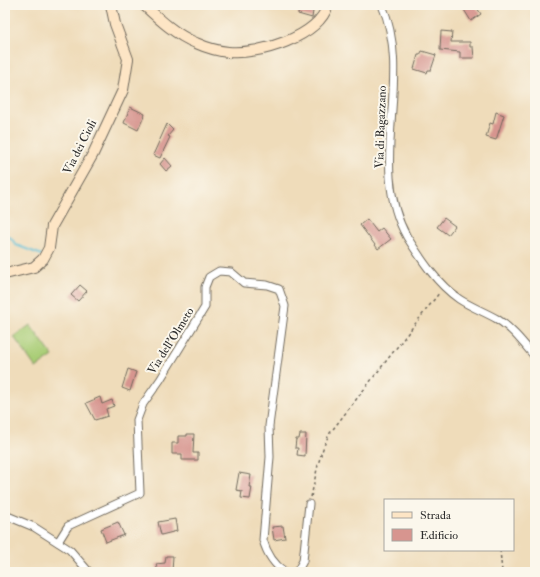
<svg xmlns="http://www.w3.org/2000/svg" width="540" height="577" font-family="'IM FELL Double Pica',serif">
  <style>
    .green { fill: #a9cd76; stroke: #6a7c50 }
    .lines { fill: none; stroke-linecap: round; stroke-linejoin: round }
    .stream { stroke: #59bfd7; stroke-width: 2 }
    .building { fill: #d7958f }
    .street-casing { stroke: #70695d; stroke-width: 9 }
    .secondary-casing { stroke: #70695d; stroke-width: 12 }
    .path { stroke: #70695d; stroke-width: 1.5; stroke-dasharray: 3 3; stroke-linecap: butt }
    .street { stroke: #fff; stroke-width: 7 }
    .secondary { stroke: #fde5c5; stroke-width: 10 }
    .labels { text-anchor: middle; dominant-baseline: central; stroke-width: 4; stroke-linejoin: round; paint-order: stroke }
    .street-label { font-size: 12px; fill: #2b2b2b; stroke: #fbf7ec }
  </style>
  <rect width="100%" height="100%" fill="#fbf7ec"/>
  <filter id="ink" filterUnits="userSpaceOnUse"><feTurbulence type="fractalNoise" baseFrequency=".025" numOctaves="2"/><feDisplacementMap in="SourceGraphic" scale="8" xChannelSelector="R" yChannelSelector="G"/><feConvolveMatrix kernelMatrix="1 2 1 2 8 2 1 2 1" color-interpolation-filters="sRGB"/></filter>
  <filter id="wash" filterUnits="userSpaceOnUse"><feTurbulence type="fractalNoise" baseFrequency=".012" numOctaves="4" result="noise"/><feDisplacementMap in="SourceGraphic" scale="16" xChannelSelector="R" yChannelSelector="G"/><feGaussianBlur stdDeviation="0.9" result="paint"/><feColorMatrix in="noise" values="0 0 0 0 0 0 0 0 0 0 0 0 0 0 0 0 0 1.4 0 .05"/><feComposite in="paint" operator="in"/></filter>
  <g filter="url(#wash)">
    <rect width="100%" height="100%" fill="#efdcba"/>
    <path class="green" d="M30 325 53 356 36 368 14 337Z"/>
    <g class="lines">
      <path class="stream" d="M5 235 11 238 16 245 42 255"/>
    </g>
    <g id="blocks">
      <g class="building">
        <path d="M461 5H475L481 14 471 21Z"/>
        <path d="M299 8 313 11 312 18 298 14Z"/>
        <path d="M441 31 452 32 451 42H470V47H473L474 58H460V52L440 50Z"/>
        <path d="M422 51 436 55 431 70H428L427 73 414 69 418 55H420Z"/>
        <path d="M130 107 145 114 138 130 124 123Z"/>
        <path d="M496 112 504 115 496 140 486 137 490 123 493 124Z"/>
        <path d="M167 124 173 130 168 136 170 137 160 158 153 155Z"/>
        <path d="M165 158 172 166 166 171 160 164Z"/>
        <path d="M444 218 455 226 448 235 437 227Z"/>
        <path d="M367 219 377 232 382 228 391 239 378 249 360 225Z"/>
        <path d="M80 285 87 291 78 301 71 295Z"/>
        <path d="M128 369 136 372 130 391 122 388Z"/>
        <path d="M100 397 102 404 112 400 114 406 106 409 108 416 95 420 86 403Z"/>
        <path d="M187 434H194L193 453H198V460H182V454H172V443H178V436H187Z"/>
        <path d="M300 434H306L305 456 297 455 298 448H295L296 439H299Z"/>
        <path d="M239 473 251 475 249 487H252L250 499 241 498 242 491 236 490Z"/>
        <path d="M175 519 177 531 161 535 158 522Z"/>
        <path d="M118 522 124 535 106 542 101 529Z"/>
        <path d="M283 526 285 538 274 540 272 527Z"/>
        <path d="M166 556H173L172 572H158L156 564 165 563Z"/>
      </g>
    </g>
  </g>
  <g filter="url(#ink)">
    <use href="#blocks" fill-opacity="0" stroke="#70695d" stroke-width="1"/>
    <g class="lines">
      <defs>
        <g id="street">
          <path d="M382 5C414 79 366 165 407 237 421 259 437 284 459 299 471 307 485 312 497 319 512 328 524 344 535 357"/>
          <path d="M5 515 34 527 70 550 89 572"/>
          <path d="M58 542 68 526 140 493 137 420 143 404 160 380 205 307V287L209 277 219 271 231 272 244 283 267 285 279 289 285 306 269 426 270 457 263 540C267 554 273 564 285 572"/>
          <path d="M297 572 303 561 309 504"/>
        </g>
        <g id="secondary">
          <path d="M144 5C159 19 176 35 196 43 205 47 219 51 228 52 259 55 318 37 328 5"/>
          <path d="M533 5 535 6"/>
          <path d="M5 274 34 267 43 259 49 248 52 226 93 154 123 90 128 59 115 24 111 5"/>
        </g>
      </defs>
      <use href="#street" class="street-casing"/>
      <use href="#secondary" class="secondary-casing"/>
      <g class="path">
        <path d="M311 497C316 475 319 453 330 433L440 292"/>
        <path d="M500 550 502 572"/>
      </g>
      <use href="#street" class="street"/>
      <use href="#secondary" class="secondary"/>
    </g>
  </g>
  <g class="labels">
    <g class="street-label">
      <text transform="translate(381 127) rotate(-88)">Via di Bagazzano</text>
      <text transform="translate(80 147) rotate(-63)">Via dei Cioli</text>
      <text transform="translate(171 341) rotate(-58)">Via dell'Olmeto</text>
    </g>
  </g>
  <rect width="540" height="577" fill="none" stroke="#fbf7ec" stroke-width="20"/>
  <rect x="384" y="499" width="130" height="52" fill="#fbf7ec" stroke="#a8a59f"/>
  <rect x="392" y="512" width="20" height="6" fill="#fde5c5" stroke="#a8a59f"/>
  <text x="420" y="519" font-size="12" fill="#2b2b2b">Strada</text>
  <rect x="392" y="529" width="20" height="12" fill="#d7958f" stroke="#a8a59f"/>
  <text x="420" y="539" font-size="12" fill="#2b2b2b">Edificio</text>
</svg>
